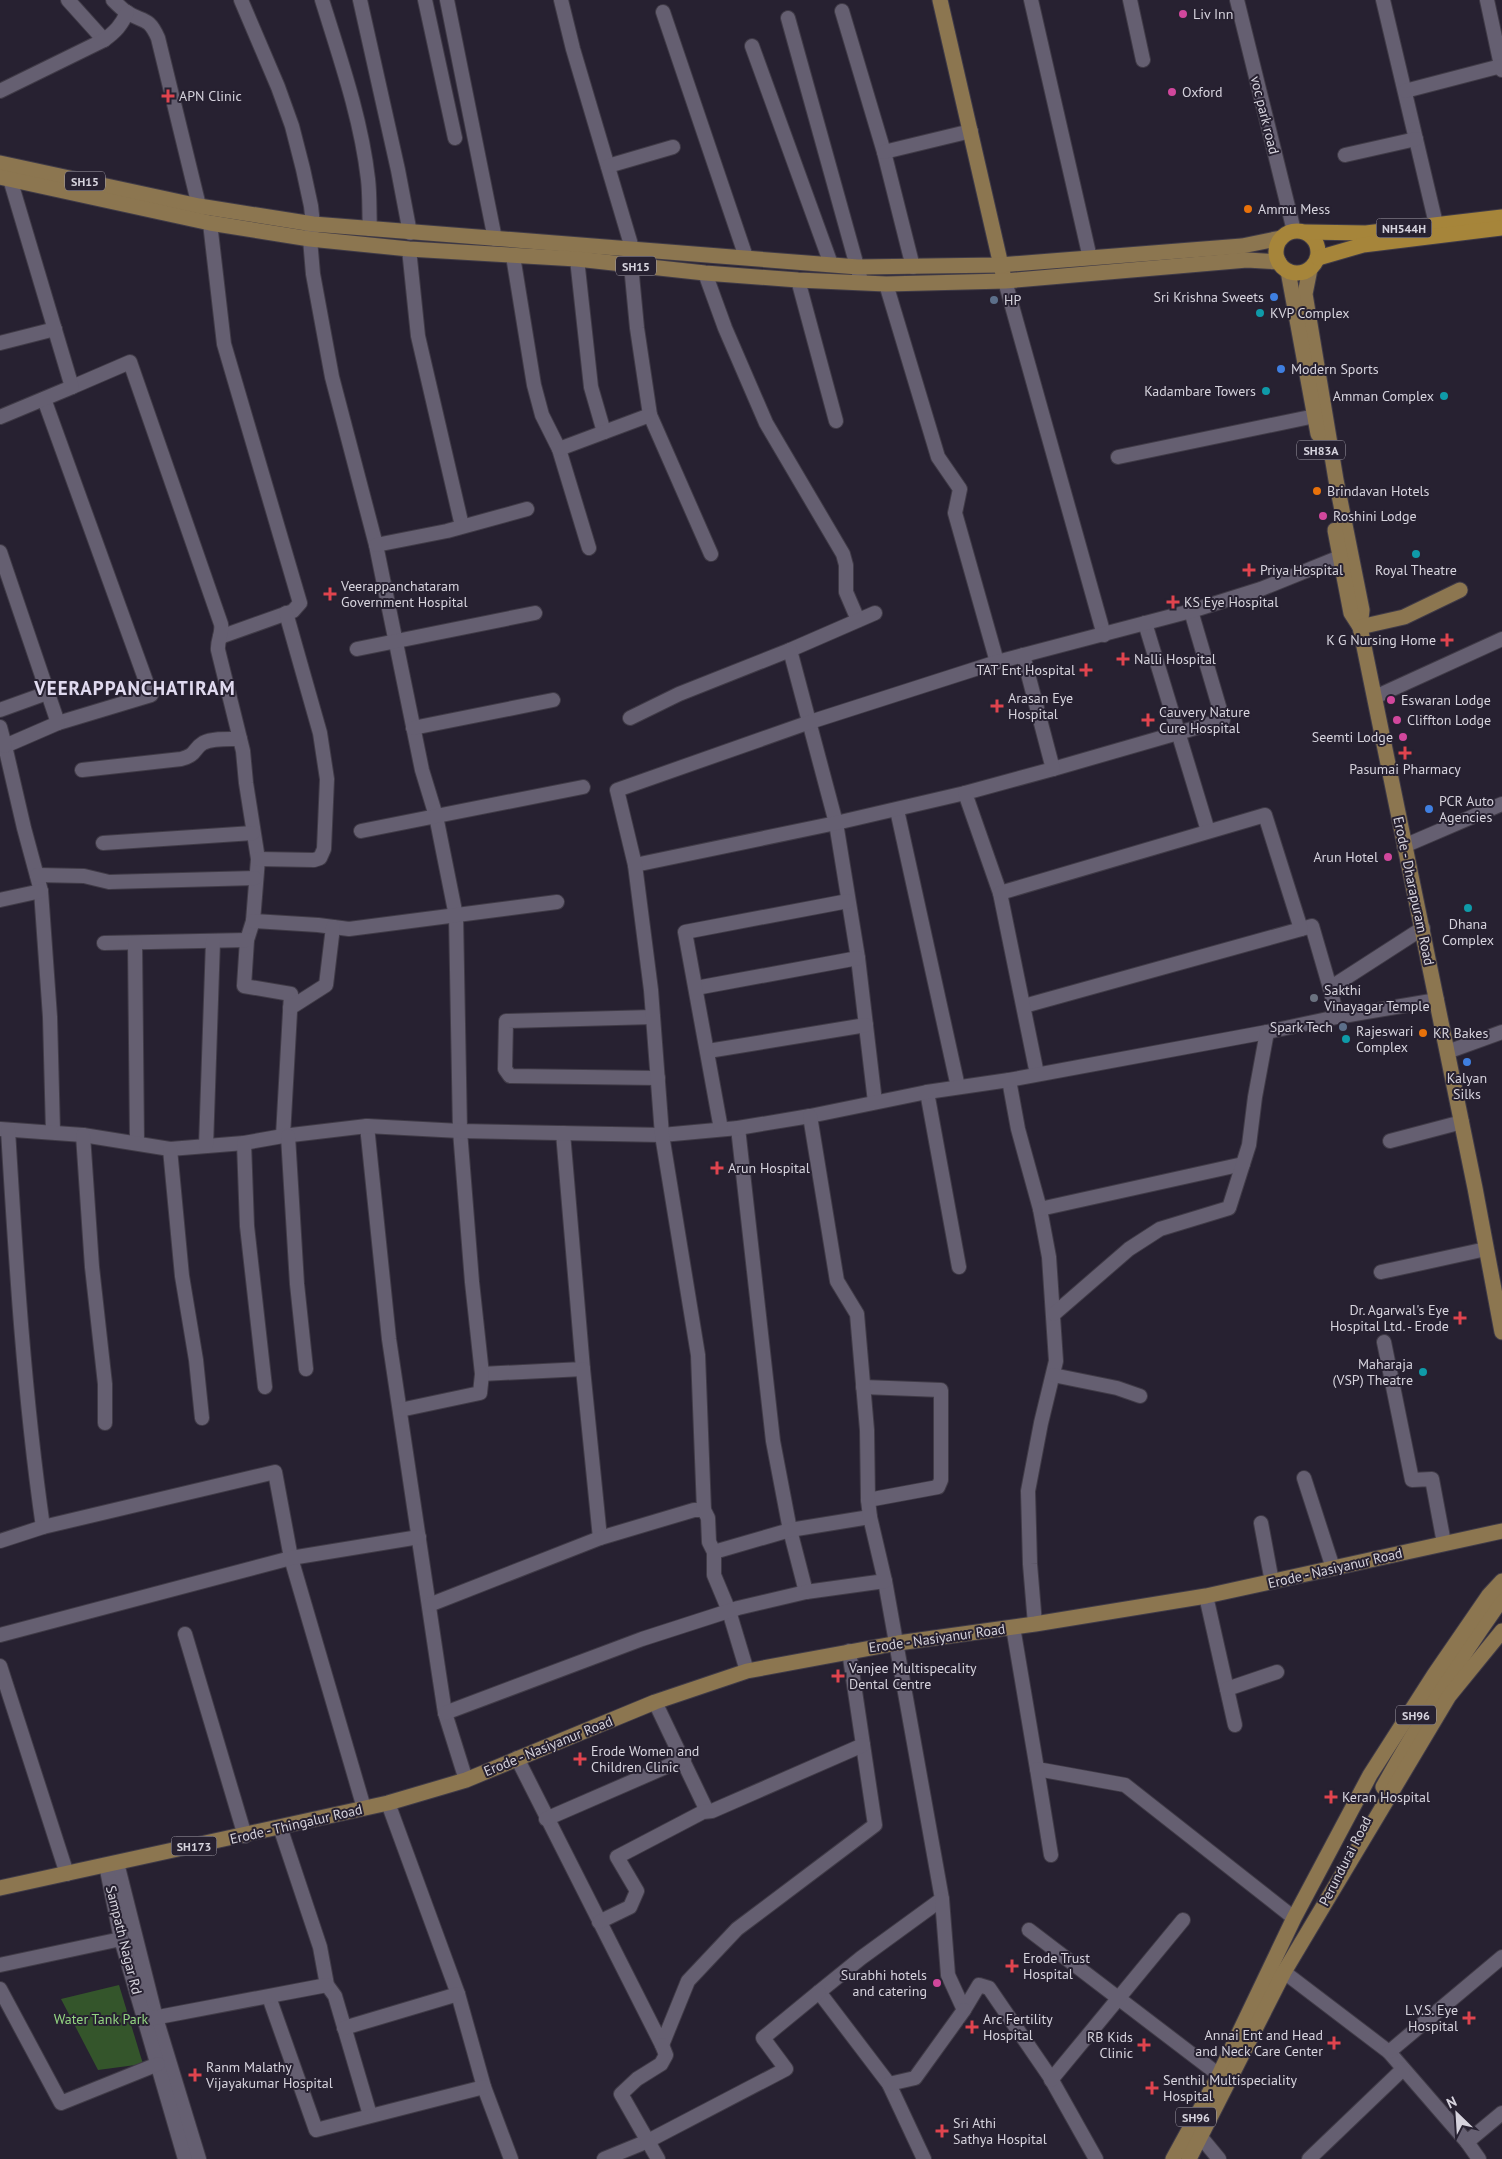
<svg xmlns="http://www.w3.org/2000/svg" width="1502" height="2159" font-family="'PT Sans',sans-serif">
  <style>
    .green { fill: #34552b }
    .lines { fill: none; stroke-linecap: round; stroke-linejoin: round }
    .minor-casing { stroke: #403b47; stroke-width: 16 }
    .major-casing { stroke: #403b47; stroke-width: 17 }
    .highway-casing { stroke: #403b47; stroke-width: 17 }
    .minor { stroke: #655f71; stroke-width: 14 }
    .major { stroke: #8c7650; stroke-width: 15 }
    .highway { stroke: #a6853a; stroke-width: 15 }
    .hotel-dot { fill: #d1479c; stroke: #272131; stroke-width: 2 }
    .health-dot { fill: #e0444e; stroke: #272131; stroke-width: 2 }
    .food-dot { fill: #e8710a; stroke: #272131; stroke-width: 2 }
    .shop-dot { fill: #3f7fe0; stroke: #272131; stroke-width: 2 }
    .service-dot { fill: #5c6f8a; stroke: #272131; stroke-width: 2 }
    .culture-dot { fill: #0f9aa8; stroke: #272131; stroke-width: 2 }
    .worship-dot { fill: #6b7280; stroke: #272131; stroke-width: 2 }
    .labels { text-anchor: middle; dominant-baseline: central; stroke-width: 4; stroke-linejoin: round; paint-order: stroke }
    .shield { fill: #272131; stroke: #a29ea9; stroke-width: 1 }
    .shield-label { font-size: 12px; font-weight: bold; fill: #d6d3dd }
    .poi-label { font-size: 14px; fill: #d6d3dd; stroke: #272131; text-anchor: start }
    .street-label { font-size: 14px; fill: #d6d3dd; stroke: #272131 }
    .park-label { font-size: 14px; fill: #93d581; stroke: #272131 }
    .district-label { font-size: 19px; font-weight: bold; letter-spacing: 1px; fill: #e0daef; stroke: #272131 }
  </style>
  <rect width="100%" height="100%" fill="#272131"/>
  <path class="green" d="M119 1985 143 2064 98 2070 61 1999Z"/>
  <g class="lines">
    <defs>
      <g id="minor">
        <path d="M68 0 104 40"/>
        <path d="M113 0C117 4 121 8 125 11 142 23 148 15 158 38L199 206"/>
        <path d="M241 0 278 87 292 126 303 169 311 206 313 224 310 239 313 274 332 377 376 545 422 770 436 816 456 916 460 1131 472 1282 482 1374 583 1369 563 1133"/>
        <path d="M322 0C340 58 361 118 368 179 370 196 369 213 370 229"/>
        <path d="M360 0 398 170 410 233"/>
        <path d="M425 0 455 138"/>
        <path d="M447 0 495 239"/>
        <path d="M561 0 573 49 632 248"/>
        <path d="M1031 0 1090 258"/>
        <path d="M1130 0 1143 60"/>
        <path d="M1237 0 1294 231"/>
        <path d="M1383 0 1436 224"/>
        <path d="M1487 0 1502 70"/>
        <path d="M842 11 884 152 913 267"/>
        <path d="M663 12 746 257"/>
        <path d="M788 18 860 277"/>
        <path d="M752 46 831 264"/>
        <path d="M0 91 104 40C115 32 122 25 127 12"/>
        <path d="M1405 91 1501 66"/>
        <path d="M884 152 971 131"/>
        <path d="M1345 155 1416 139"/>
        <path d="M608 166 673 147"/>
        <path d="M210 223 224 344 300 603 293 611 220 637"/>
        <path d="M409 249 418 336 462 526"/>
        <path d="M513 256 534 385 542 415 559 449 589 548"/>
        <path d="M577 259 591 387 604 432"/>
        <path d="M631 265 637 328 650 415 711 554"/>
        <path d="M705 273 725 328 766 423 843 554 846 565V592L858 620"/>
        <path d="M798 280 836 421"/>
        <path d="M1005 281 1104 635"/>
        <path d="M886 284 938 457 960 489 955 513 997 662"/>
        <path d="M0 343 55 329"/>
        <path d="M72 387 130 362 221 624C223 634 217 640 218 650L243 751 246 783 258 859 253 921 247 940 244 986 291 994 283 1136"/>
        <path d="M44 399 151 695 58 723"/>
        <path d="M0 417 72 387 10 179"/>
        <path d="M559 449 650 415"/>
        <path d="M1118 457 1315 416"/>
        <path d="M376 545 447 531 527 509"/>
        <path d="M0 552 58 723 5 746 24 828 41 891 50 1017 53 1132"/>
        <path d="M1145 623 1208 831"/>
        <path d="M357 649 535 613"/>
        <path d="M790 650 875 613"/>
        <path d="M1375 697 1502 639"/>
        <path d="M0 710 47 693"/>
        <path d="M630 718 679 694 790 650 836 823 858 958 875 1102"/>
        <path d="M0 727 5 746"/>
        <path d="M413 728 553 700"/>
        <path d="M1053 769 1223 720 1191 611"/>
        <path d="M82 770 181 759C197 755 193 749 203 743 213 738 229 739 240 739"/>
        <path d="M897 810 958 1087"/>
        <path d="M361 831 583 787"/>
        <path d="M103 843 253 833"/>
        <path d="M1404 846 1502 804"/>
        <path d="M258 859 314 860 320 858 324 849 327 779 320 733 286 613"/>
        <path d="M635 865 836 823 965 793"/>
        <path d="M37 875 84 876 109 882 255 878"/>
        <path d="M1000 893 965 793 1053 769 1023 655"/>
        <path d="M0 900 41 891"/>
        <path d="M253 921 318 925 349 929 557 902"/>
        <path d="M104 943 247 940"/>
        <path d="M135 943 137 1143"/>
        <path d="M696 988 858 958"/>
        <path d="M1330 988 1337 1017"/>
        <path d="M1024 1006 1312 926 1330 988 1423 928"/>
        <path d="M290 1008 326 985 333 927"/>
        <path d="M653 1017 506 1021 505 1069 510 1076 658 1078"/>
        <path d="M708 1051 866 1025"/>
        <path d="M1447 1052 1502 1032"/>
        <path d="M1037 1074 1000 893 1265 815 1301 929"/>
        <path d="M1009 1080 1018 1129 1040 1209 1049 1257 1056 1361 1041 1423 1028 1491 1030 1564 1035 1624"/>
        <path d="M927 1092 959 1267"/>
        <path d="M367 1126 389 1339 439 1674 445 1713 466 1780"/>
        <path d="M738 1128 773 1441 790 1530 806 1592"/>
        <path d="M0 1129 83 1135 170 1149 244 1143 283 1136 367 1126 460 1131 662 1135 738 1128 810 1116 927 1092 1009 1080 1267 1032 1337 1017 1437 1000"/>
        <path d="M721 1129 685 932 848 901"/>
        <path d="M8 1130C16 1263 24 1395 43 1527"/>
        <path d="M83 1135 92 1267 105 1384V1423"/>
        <path d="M288 1136 297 1284 306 1369"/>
        <path d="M1390 1141 1462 1122"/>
        <path d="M244 1143 247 1226 265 1387"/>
        <path d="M206 1146 213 941"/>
        <path d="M170 1149 182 1276 196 1360 202 1418"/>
        <path d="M1040 1209 1243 1164"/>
        <path d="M1381 1272 1486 1249"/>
        <path d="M1054 1314 1129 1249 1160 1229 1229 1208 1249 1145 1255 1097 1267 1032"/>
        <path d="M1384 1342 1412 1480 1432 1479 1444 1543"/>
        <path d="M583 1369 600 1538"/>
        <path d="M1053 1375 1117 1388 1140 1396"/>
        <path d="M863 1387 941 1390V1480L938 1487 868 1500"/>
        <path d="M400 1410 480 1393 482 1374"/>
        <path d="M1304 1478 1333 1568"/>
        <path d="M1261 1523 1272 1582"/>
        <path d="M0 1541 43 1527 275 1472 291 1558 364 1808"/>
        <path d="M714 1552 790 1530 870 1517"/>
        <path d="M885 1581 942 1899 861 1958 819 1992 889 2084 924 2159"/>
        <path d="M1206 1596 1235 1725"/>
        <path d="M429 1605 600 1538 694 1510H704"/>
        <path d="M1013 1627 1037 1769 1125 1785 1294 1918"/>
        <path d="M185 1634 245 1836"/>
        <path d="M0 1635 291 1558 419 1537"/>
        <path d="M0 1666 67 1874"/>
        <path d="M747 1671 729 1611 714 1575V1552L709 1542 708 1518 704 1510 698 1355 662 1135 651 990 635 865 617 790 810 722 997 662 1191 611 1261 589 1350 553"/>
        <path d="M1227 1689 1277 1672"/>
        <path d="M655 1702 707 1811"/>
        <path d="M445 1713 642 1639 738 1608 806 1592 885 1581 870 1517 868 1500 867 1430 857 1314 837 1281 810 1116"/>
        <path d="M517 1758 662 2045 688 1981 737 1929 875 1825 849 1651"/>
        <path d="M1037 1769 1051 1855"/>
        <path d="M388 1803 458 1994 484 2087 511 2159"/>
        <path d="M546 1819 684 1759"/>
        <path d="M280 1827 320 1947 327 1985 335 1996 370 2115"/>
        <path d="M117 1863 156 2018 199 2159"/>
        <path d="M106 1865 121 1939 185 2159"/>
        <path d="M942 1899 948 1975 964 2010 979 1985 989 1988 1050 2077 1096 2159"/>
        <path d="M599 1922 630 1907 637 1891 617 1857 703 1812 712 1811 863 1745"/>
        <path d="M1029 1930 1219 2075"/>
        <path d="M0 1965 121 1939"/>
        <path d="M1284 1972 1389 2052 1467 2142 1479 2159"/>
        <path d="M0 1989 61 2103 158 2064"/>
        <path d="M269 1997 316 2130 484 2087"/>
        <path d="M148 2019 327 1985"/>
        <path d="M344 2028 458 1994"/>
        <path d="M1389 2052 1502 1957"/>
        <path d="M1051 2080 1183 1920"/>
        <path d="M889 2084 915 2078 964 2010"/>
        <path d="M1200 2136 1219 2159"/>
        <path d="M1467 2142 1502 2113"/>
        <path d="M604 2159 648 2141 786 2069 763 2038 819 1992"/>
        <path d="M658 2159 621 2094 637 2079 661 2064 666 2055 662 2045"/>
        <path d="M1309 2159 1403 2069"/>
      </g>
      <g id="major">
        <path d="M940 0 1003 274"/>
        <path d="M0 163 199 206 313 224 858 267 1000 265 1242 246 1281 238"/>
        <path d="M0 177 210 223 310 239 409 249 577 259 705 273 798 280 886 284 1005 281 1247 260 1279 262"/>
        <path d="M1310 269 1305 294 1336 480 1362 610 1360 627 1475 1188 1502 1332"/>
        <path d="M1288 271 1318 434"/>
        <path d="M1335 530 1351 613 1360 627"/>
        <path d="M1360 627 1404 617 1460 590"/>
        <path d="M1383 1787C1419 1722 1459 1660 1502 1599"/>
        <path d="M0 1888 388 1803 466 1780 655 1702 747 1671 898 1643 1035 1624 1206 1596 1502 1531"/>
        <path d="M1173 2159 1219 2075 1294 1918 1370 1775 1434 1675 1489 1595 1502 1581"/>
        <path d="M1189 2159 1284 1972 1315 1920 1449 1696 1502 1631"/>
      </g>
      <g id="highway">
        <circle cx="1297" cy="252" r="21"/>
        <path d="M1306 232 1366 233 1502 217"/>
        <path d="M1318 258 1363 245 1502 228"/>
      </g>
    </defs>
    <use href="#minor" class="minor-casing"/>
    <use href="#major" class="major-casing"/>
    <use href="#highway" class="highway-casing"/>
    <use href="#minor" class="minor"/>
    <use href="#major" class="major"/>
    <use href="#highway" class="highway"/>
  </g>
  <g class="hotel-dot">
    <circle cx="1183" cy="14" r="5"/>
    <circle cx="1172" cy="92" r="5"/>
    <circle cx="1323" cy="516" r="5"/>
    <circle cx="1391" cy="700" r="5"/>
    <circle cx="1397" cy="720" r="5"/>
    <circle cx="1403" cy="737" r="5"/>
    <circle cx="1388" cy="857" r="5"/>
    <circle cx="937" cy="1983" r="5"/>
  </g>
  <g class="health-dot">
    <path d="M165.5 88.5h5v5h5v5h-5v5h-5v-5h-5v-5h5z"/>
    <path d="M1246.5 562.5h5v5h5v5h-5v5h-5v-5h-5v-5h5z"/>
    <path d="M327.5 586.5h5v5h5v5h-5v5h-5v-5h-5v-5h5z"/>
    <path d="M1170.5 594.5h5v5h5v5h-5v5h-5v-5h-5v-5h5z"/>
    <path d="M1444.5 632.5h5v5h5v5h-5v5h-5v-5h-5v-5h5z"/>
    <path d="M1120.5 651.5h5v5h5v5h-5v5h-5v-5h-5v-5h5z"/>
    <path d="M1083.5 662.5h5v5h5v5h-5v5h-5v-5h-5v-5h5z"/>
    <path d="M994.5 698.5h5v5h5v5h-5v5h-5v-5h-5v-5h5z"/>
    <path d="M1145.5 712.5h5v5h5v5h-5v5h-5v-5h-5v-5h5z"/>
    <path d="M1402.5 745.5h5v5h5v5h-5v5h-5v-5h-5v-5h5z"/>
    <path d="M714.5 1160.5h5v5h5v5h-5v5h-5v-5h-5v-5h5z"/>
    <path d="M1457.5 1310.5h5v5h5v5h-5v5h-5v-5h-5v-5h5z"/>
    <path d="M835.5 1668.5h5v5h5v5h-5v5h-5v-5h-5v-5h5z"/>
    <path d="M577.5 1751.5h5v5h5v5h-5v5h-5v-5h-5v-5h5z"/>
    <path d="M1328.5 1789.5h5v5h5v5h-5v5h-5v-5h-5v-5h5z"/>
    <path d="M1009.5 1958.5h5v5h5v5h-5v5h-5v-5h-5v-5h5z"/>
    <path d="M1466.5 2010.5h5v5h5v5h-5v5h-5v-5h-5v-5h5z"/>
    <path d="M969.5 2019.5h5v5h5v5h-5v5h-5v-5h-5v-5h5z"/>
    <path d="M1331.5 2035.5h5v5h5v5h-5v5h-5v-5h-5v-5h5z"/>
    <path d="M1141.5 2037.5h5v5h5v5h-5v5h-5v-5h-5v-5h5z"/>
    <path d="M192.5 2067.5h5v5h5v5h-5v5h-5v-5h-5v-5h5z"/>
    <path d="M1149.5 2080.5h5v5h5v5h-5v5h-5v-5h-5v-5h5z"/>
    <path d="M939.5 2123.5h5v5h5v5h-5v5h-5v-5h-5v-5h5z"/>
  </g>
  <g class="food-dot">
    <circle cx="1248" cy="209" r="5"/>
    <circle cx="1317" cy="491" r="5"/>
    <circle cx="1423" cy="1033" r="5"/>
  </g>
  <g class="shop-dot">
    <circle cx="1274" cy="297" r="5"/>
    <circle cx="1281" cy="369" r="5"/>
    <circle cx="1429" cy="809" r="5"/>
    <circle cx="1467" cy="1062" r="5"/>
  </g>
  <g class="service-dot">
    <circle cx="994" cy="300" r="5"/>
    <circle cx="1343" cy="1027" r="5"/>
  </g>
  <g class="culture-dot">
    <circle cx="1260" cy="313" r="5"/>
    <circle cx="1266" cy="391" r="5"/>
    <circle cx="1444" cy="396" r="5"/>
    <circle cx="1416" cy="554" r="5"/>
    <circle cx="1468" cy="908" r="5"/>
    <circle cx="1346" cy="1039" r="5"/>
    <circle cx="1423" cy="1372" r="5"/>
  </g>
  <circle class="worship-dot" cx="1314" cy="998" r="5"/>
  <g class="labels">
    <g class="shield">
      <rect x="65" y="171.5" width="40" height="19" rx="4"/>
      <rect x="1376.5" y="218.5" width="55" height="19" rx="4"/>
      <rect x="616" y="256.5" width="40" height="19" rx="4"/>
      <rect x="1297" y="440.5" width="48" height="19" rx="4"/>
      <rect x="1396" y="1705.5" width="40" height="19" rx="4"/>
      <rect x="171.5" y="1836.5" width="45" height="19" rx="4"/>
      <rect x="1176" y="2107.5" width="40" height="19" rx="4"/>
    </g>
    <g class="shield-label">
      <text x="85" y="181">SH15</text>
      <text x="1404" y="228">NH544H</text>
      <text x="636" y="266">SH15</text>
      <text x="1321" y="450">SH83A</text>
      <text x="1416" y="1715">SH96</text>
      <text x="194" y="1846">SH173</text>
      <text x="1196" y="2117">SH96</text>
    </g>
    <g class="poi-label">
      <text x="1193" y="14">Liv Inn</text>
      <text x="1182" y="92">Oxford</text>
      <text x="179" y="96">APN Clinic</text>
      <text x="1258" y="209">Ammu Mess</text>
      <text x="1264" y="297" text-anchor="end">Sri Krishna Sweets</text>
      <text x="1004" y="300">HP</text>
      <text x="1270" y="313">KVP Complex</text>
      <text x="1291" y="369">Modern Sports</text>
      <text x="1256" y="391" text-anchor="end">Kadambare Towers</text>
      <text x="1434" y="396" text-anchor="end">Amman Complex</text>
      <text x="1327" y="491">Brindavan Hotels</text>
      <text x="1333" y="516">Roshini Lodge</text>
      <text x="1260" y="570">Priya Hospital</text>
      <text x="1416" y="570" text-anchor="middle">Royal Theatre</text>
      <text x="341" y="586">Veerappanchataram<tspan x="341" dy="16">Government Hospital</tspan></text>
      <text x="1184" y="602">KS Eye Hospital</text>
      <text x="1436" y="640" text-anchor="end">K G Nursing Home</text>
      <text x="1134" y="659">Nalli Hospital</text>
      <text x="1075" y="670" text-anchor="end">TAT Ent Hospital</text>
      <text x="1008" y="698">Arasan Eye<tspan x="1008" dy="16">Hospital</tspan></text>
      <text x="1401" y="700">Eswaran Lodge</text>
      <text x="1159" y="712">Cauvery Nature<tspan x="1159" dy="16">Cure Hospital</tspan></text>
      <text x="1407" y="720">Cliffton Lodge</text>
      <text x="1393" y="737" text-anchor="end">Seemti Lodge</text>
      <text x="1405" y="769" text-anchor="middle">Pasumai Pharmacy</text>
      <text x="1439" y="801">PCR Auto<tspan x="1439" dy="16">Agencies</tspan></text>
      <text x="1378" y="857" text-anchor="end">Arun Hotel</text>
      <text x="1468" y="924" text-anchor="middle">Dhana<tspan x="1468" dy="16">Complex</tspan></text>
      <text x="1324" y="990">Sakthi<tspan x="1324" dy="16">Vinayagar Temple</tspan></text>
      <text x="1333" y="1027" text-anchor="end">Spark Tech</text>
      <text x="1356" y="1031">Rajeswari<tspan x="1356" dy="16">Complex</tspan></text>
      <text x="1433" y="1033">KR Bakes</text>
      <text x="1467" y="1078" text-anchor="middle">Kalyan<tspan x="1467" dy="16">Silks</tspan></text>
      <text x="728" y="1168">Arun Hospital</text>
      <text x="1449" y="1310" text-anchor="end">Dr. Agarwal's Eye<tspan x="1449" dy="16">Hospital Ltd. - Erode</tspan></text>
      <text x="1413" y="1364" text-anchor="end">Maharaja<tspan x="1413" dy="16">(VSP) Theatre</tspan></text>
      <text x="849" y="1668">Vanjee Multispecality<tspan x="849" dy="16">Dental Centre</tspan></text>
      <text x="591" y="1751">Erode Women and<tspan x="591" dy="16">Children Clinic</tspan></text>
      <text x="1342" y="1797">Keran Hospital</text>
      <text x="1023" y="1958">Erode Trust<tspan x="1023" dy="16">Hospital</tspan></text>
      <text x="927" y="1975" text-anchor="end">Surabhi hotels<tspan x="927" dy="16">and catering</tspan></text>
      <text x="1458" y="2010" text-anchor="end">L.V.S. Eye<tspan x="1458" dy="16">Hospital</tspan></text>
      <text x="983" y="2019">Arc Fertility<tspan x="983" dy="16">Hospital</tspan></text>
      <text x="1323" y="2035" text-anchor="end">Annai Ent and Head<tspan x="1323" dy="16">and Neck Care Center</tspan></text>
      <text x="1133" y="2037" text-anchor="end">RB Kids<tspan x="1133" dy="16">Clinic</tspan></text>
      <text x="206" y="2067">Ranm Malathy<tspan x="206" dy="16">Vijayakumar Hospital</tspan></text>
      <text x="1163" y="2080">Senthil Multispeciality<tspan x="1163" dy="16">Hospital</tspan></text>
      <text x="953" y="2123">Sri Athi<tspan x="953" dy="16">Sathya Hospital</tspan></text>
    </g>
    <g class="street-label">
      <text transform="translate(1265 115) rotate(76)">voc park road</text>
      <text transform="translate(1414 891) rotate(78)">Erode - Dharapuram Road</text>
      <text transform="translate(1335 1568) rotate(-13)">Erode - Nasiyanur Road</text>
      <text transform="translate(937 1638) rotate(-8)">Erode - Nasiyanur Road</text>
      <text transform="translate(548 1746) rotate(-22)">Erode - Nasiyanur Road</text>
      <text transform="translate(296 1824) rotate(-13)">Erode - Thingalur Road</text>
      <text transform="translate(1345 1861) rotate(-63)">Perundurai Road</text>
      <text transform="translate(124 1940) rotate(76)">Sampath Nagar Rd</text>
    </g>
    <g class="park-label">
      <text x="101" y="2019">Water Tank Park</text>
    </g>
    <g class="district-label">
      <text x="135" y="688">VEERAPPANCHATIRAM</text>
    </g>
  </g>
  <g transform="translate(1457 2114) rotate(335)" stroke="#272131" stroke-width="4" paint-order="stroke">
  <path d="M0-4L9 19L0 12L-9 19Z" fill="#d6d3dd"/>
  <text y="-8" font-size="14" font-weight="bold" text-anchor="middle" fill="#d6d3dd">N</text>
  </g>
</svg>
